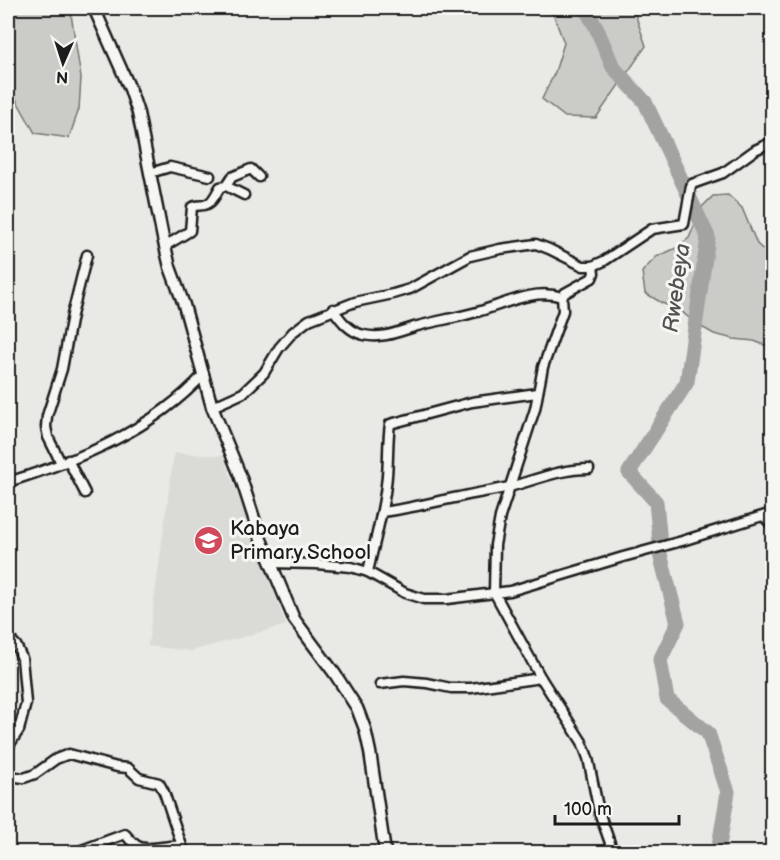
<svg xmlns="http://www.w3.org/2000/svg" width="780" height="860" font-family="'Balsamiq Sans',sans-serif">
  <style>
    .built { fill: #dadad6 }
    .green { fill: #cbcbc7; stroke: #747472; stroke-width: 1.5 }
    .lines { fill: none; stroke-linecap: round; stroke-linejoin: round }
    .river { stroke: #a3a3a1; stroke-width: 15 }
    .minor-casing { stroke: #1c1c1c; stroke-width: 13 }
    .major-casing { stroke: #1c1c1c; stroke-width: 15 }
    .minor { stroke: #f6f6f2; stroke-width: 8 }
    .major { stroke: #f6f6f2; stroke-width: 10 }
    .labels { text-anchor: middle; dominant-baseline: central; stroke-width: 6; stroke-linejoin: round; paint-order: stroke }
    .poi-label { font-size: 21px; fill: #1c1c1c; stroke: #f6f6f2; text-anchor: start }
    .water-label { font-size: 22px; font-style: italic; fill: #525251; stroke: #f6f6f2 }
  </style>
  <rect width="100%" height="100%" fill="#e9e9e5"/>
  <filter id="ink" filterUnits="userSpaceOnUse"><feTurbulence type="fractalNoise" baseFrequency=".0167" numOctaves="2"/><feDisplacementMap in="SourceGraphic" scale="12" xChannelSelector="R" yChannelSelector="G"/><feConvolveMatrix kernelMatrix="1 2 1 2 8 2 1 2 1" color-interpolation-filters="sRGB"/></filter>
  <g filter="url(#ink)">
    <path class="built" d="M174 453 223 456 286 625 191 651 148 646Z"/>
    <g class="green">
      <path d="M8 8H68L71 14 81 78 79 109 69 138 35 133 8 85Z"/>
      <path d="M542 8H633L646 46 596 118 565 117 542 99 555 72 564 43 554 16Z"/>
      <path d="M728 195 742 208 757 244 772 258V348L754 341 734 339 714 334 696 324 681 311 662 303 645 293 642 272 656 257 674 249 689 238 702 207 713 196Z"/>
    </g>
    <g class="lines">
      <g class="river">
        <path d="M585 8 596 27 613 67 645 102 708 237 687 382 629 472 656 502 660 543"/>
        <path d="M660 554 678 623 660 660 667 699 708 733 728 792 718 852"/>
      </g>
      <defs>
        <g id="minor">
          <path d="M150 173 170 167 210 176"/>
          <path d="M226 186 244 195"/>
          <path d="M165 246 190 231 192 207C198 204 202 207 207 204 213 202 217 192 220 187L226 186 232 177 251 169 259 177"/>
          <path d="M593 266 594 273 592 278 565 293 562 297 563 311 543 367 535 409 500 517 495 545 494 592 541 678 582 742 588 758 599 812 610 843 612 852"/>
          <path d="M333 309C341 321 350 332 364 335 382 339 398 332 414 327 435 321 456 318 477 312 505 304 534 288 562 297"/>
          <path d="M212 407 243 393 264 373 279 348 293 332 309 320 355 302 393 294 410 289 470 256 500 249 536 244 549 249 583 266H593L604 261 652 229 684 224 691 186 692 184 723 173 755 150 772 142"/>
          <path d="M68 460 85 493"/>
          <path d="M61 463 48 437 46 427 47 416 62 369 72 315 87 255"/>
          <path d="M8 482C79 460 153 430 204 374"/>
          <path d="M382 512C408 509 433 502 459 497 475 493 492 491 509 487 536 480 559 469 589 469"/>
          <path d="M764 517 772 525"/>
          <path d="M271 563 316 564 351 567 368 572 405 593 424 599H447L510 591 623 557 682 541 772 513"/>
          <path d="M368 572C374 543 383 514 386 485 389 465 387 444 390 424L472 402 537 393"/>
          <path d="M8 637 16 645 22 658 26 703 19 730 8 747"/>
          <path d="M380 684 404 681 427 683 451 688H471L541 678"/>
          <path d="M8 723 19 730"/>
          <path d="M8 776 24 778 35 774 56 759 69 754 117 767 128 768 139 778 159 783 164 792 184 852"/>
          <path d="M76 852 125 834C128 838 132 842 136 845 147 853 167 844 180 846"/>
        </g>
        <path id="major" d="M94 8 130 89 138 113 163 238 170 267 184 305 212 407 240 475 260 537 294 619 335 674 357 708 365 729 370 752 385 852"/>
      </defs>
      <use href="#minor" class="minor-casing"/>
      <use href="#major" class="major-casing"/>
      <use href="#minor" class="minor"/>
      <use href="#major" class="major"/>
    </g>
  </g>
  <defs>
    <symbol id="school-disc" viewBox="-11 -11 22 22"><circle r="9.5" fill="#d1495b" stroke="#f6f6f2"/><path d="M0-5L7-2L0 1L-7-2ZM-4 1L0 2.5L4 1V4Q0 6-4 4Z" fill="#fff"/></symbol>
  </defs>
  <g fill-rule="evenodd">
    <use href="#school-disc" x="192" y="524" width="33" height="33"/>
  </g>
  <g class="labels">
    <g class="poi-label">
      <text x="230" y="528">Kabaya<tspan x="230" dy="24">Primary School</tspan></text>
    </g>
    <g class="water-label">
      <text transform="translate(677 288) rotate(-82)">Rwebeya</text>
    </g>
  </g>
  <rect width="780" height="860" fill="none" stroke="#f6f6f2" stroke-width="30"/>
  <rect x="15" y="15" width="750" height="830" fill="none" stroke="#1c1c1c" stroke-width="2" filter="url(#ink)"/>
  <g transform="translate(63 63) rotate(183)" stroke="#f6f6f2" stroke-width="4.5" paint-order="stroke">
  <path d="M0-4.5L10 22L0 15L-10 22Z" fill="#1c1c1c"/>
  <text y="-9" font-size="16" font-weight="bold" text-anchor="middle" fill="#1c1c1c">N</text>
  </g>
  <path d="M555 815v9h124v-9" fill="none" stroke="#1c1c1c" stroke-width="3"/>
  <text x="564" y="815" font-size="18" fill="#1c1c1c" stroke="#f6f6f2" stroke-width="4.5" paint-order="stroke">100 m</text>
</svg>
